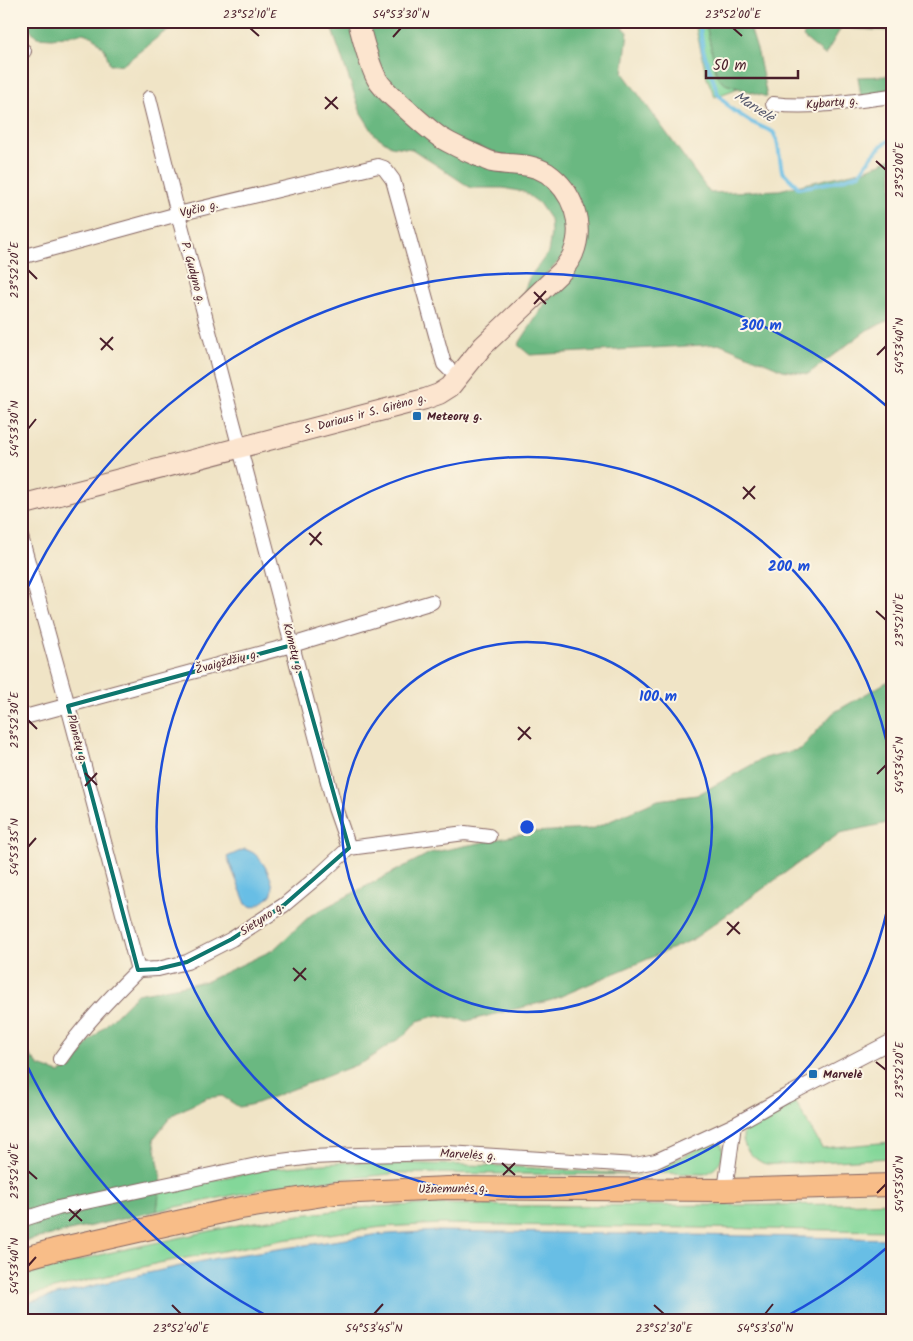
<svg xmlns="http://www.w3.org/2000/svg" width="913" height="1341" font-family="Kalam,sans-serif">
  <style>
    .green { fill: #83d799; stroke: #667b62 }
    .forest { fill: #6ab881; stroke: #5a6c56 }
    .water { fill: #68bee5; stroke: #596e88 }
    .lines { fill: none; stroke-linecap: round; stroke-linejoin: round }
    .stream { stroke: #68bee5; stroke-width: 4 }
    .street-casing { stroke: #846461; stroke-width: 16 }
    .secondary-casing { stroke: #846461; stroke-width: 22 }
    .primary-casing { stroke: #846461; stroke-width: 24 }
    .street { stroke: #fff; stroke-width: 14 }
    .secondary { stroke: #fce5cf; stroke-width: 20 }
    .primary { stroke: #f8bd88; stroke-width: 22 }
    .marked { fill: none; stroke: #0f766e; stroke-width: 4; stroke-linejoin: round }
    .ticks { fill: none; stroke: #4a1f2b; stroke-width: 2 }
    .ring { fill: none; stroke: #1d4ed8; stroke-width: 2.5 }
    .poi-dot { fill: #1f6fb2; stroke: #fcf5e5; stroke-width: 2 }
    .labels { text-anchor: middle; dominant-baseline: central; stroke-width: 4; stroke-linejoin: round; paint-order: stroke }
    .street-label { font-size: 12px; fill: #4a1f2b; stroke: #fcf5e5 }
    .poi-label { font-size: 12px; font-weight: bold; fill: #4a1f2b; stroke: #fcf5e5; text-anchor: start }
    .water-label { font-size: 14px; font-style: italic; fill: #54576c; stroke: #fcf5e5 }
    .centre { fill: #1d4ed8; stroke: #fcf5e5; stroke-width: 2.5 }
    .ring-label { font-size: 15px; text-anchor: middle; font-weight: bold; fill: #1d4ed8; stroke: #fcf5e5; stroke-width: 4; stroke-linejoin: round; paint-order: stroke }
    .neatline { fill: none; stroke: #4a1f2b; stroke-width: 2 }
    .ticks-label { font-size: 12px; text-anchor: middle; fill: #4a1f2b }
  </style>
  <rect width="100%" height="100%" fill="#fcf5e5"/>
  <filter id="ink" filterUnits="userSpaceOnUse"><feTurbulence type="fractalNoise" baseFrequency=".02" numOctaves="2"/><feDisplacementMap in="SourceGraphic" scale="10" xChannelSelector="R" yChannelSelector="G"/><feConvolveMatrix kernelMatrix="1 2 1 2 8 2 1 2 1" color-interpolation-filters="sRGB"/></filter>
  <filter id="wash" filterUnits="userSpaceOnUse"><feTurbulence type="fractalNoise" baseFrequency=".0096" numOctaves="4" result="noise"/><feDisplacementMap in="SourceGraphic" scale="20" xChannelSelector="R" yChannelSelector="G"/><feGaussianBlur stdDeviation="1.12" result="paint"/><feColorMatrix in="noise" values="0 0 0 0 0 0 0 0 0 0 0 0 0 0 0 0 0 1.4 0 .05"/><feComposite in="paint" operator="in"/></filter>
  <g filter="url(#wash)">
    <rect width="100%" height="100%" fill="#f0e4c6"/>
    <g class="green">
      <path d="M695 24 707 29 717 76 725 84 738 88 715 97 707 78Z"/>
      <path d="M795 1101 822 1148 892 1142V1158L778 1164C773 1164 767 1165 763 1163 750 1157 736 1140 747 1126 752 1120 786 1105 795 1101Z"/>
      <path d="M713 1142 721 1144C726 1157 717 1171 704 1174L658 1173 667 1164Z"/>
      <path d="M350 1162 503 1166 640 1175 400 1173 277 1186 157 1211 159 1190 274 1168Z"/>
      <path d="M892 1202V1231L441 1224 382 1227 282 1240 159 1263 21 1297V1276L108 1253 243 1224 300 1215 369 1207 441 1204 516 1206 769 1205 838 1204Z"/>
    </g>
    <g class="forest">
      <path d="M27 21H194L163 33 124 64 110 65 105 50 94 37 83 33 52 38 37 37 28 27Z"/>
      <path d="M329 21H352L393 107 531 173 557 188 572 223 568 252 521 300 529 278 548 253 551 233 550 219 539 203 524 192 503 188H471L412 149 391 146 375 135 361 113Z"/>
      <path d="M368 21H616L628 32 623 73 710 193 779 190 865 170 892 158V319L867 330 808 374 783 370 721 344 530 355 518 345 554 290 576 262 571 190 509 157 455 139 389 86 378 64Z"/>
      <path d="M694 21H748L758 53 767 97 725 84 717 76 707 29 695 24Z"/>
      <path d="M810 21H892V31L841 28 825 55 803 37Z"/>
      <path d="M892 68V94L861 97 858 77 886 76Z"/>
      <path d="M892 679V822L840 833 692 940 552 1000 467 1021 438 1015 418 1021 406 1034 364 1062 254 1104 239 1107 222 1096 206 1098 172 1115 154 1138 161 1178 157 1211 21 1242V1038L24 1048 39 1066 59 1073 73 1067 89 1042 137 994 207 981 273 950 311 915 430 853 533 832 592 829 658 800 697 795 764 758 801 749 833 713Z"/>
    </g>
    <g class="water">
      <path d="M245 849C249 851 253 852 256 855 263 861 276 883 272 893 269 899 260 904 253 907L246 904 227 857Z"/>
      <path d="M438 1231C589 1234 741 1235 892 1239V1320H21V1304L121 1279 217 1258 374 1235Z"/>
    </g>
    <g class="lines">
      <path class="stream" d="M699 21 703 50 718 94 731 109 751 122 773 132 777 140 782 171 799 188 833 182 859 174 872 156 882 145 892 139"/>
    </g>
  </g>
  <g filter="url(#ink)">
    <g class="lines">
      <defs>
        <g id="street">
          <path d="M21 52 24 51"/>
          <path d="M149 98 178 214 335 808 349 848"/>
          <path d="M773 104C813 109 852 101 892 96"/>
          <path d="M21 257 178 214 378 166 384 168 393 180 444 364 458 378"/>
          <path d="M21 537 68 706 138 970"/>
          <path d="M21 718 292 645 432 602"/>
          <path d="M60 1059C83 1026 110 998 138 970L158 969 187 962 232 939 284 905 322 873 349 848 465 833 489 836"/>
          <path d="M725 1190 734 1125"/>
          <path d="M21 1220 58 1208 266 1163 312 1157 359 1155 448 1153 635 1165 656 1161 734 1125 786 1096 892 1041"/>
        </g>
        <path id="secondary" d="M21 505 425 399 439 394 450 387 483 346 563 270C566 265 571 259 573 254 585 225 573 191 547 173 530 162 511 166 492 162 488 161 483 158 478 156 466 151 453 145 441 138 428 129 415 117 403 106 394 98 383 90 377 79 368 62 363 40 358 21"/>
        <path id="primary" d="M21 1259 54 1250 235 1209 336 1193 448 1188 725 1190 892 1185"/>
      </defs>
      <use href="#street" class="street-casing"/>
      <use href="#secondary" class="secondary-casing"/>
      <use href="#primary" class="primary-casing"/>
      <use href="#street" class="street"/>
      <use href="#secondary" class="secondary"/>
      <use href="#primary" class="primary"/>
    </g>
  </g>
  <path class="marked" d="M292 645 349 848 284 905 232 939 187 962 158 969 138 970 68 706Z"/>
  <path class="ticks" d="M250 28 259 36M733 28 742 36M393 37 401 28M325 97 338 109M325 109 337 97M876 161 886 170M28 270 37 279M534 292 546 304M534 304 546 291M100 338 113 350M101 350 113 337M877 355 886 346M28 429 36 419M743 487 755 499M743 499 755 486M309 533 322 545M310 545 321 532M876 611 886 620M28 720 37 729M518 727 531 739M518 740 530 727M85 773 97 785M877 774 886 765M85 786 97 773M28 847 36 838M727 922 740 934M727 935 739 922M293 968 306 980M294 981 306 968M876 1062 886 1070M502 1163 515 1175M28 1171 37 1179M503 1175 515 1163M877 1193 886 1184M69 1209 82 1221M69 1221 81 1209M28 1266 36 1257M172 1305 181 1314M654 1305 664 1314M374 1314 383 1304M765 1314 773 1304"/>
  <g class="ring">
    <circle cx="527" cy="827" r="185"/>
    <path d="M891 891A370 370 0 1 1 891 763"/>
    <path d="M890 1245A554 554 0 0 1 783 1318M271 1318A554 554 0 0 1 23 1057M23 597A554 554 0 0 1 890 409"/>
  </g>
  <g class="poi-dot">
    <rect x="412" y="411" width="10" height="10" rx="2.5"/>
    <rect x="808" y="1069" width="10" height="10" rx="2.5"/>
  </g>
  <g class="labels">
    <g class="street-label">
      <text transform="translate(832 103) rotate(-5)">Kybartų g.</text>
      <text transform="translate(199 209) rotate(-14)">Vyčio g.</text>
      <text transform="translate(193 273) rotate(75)">P. Gudyno g.</text>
      <text transform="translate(365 414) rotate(-15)">S. Dariaus ir S. Girėno g.</text>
      <text transform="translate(293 648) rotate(75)">Kometų g.</text>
      <text transform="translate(227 662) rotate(-15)">Žvaigždžių g.</text>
      <text transform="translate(77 739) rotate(75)">Planetų g.</text>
      <text transform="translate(262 919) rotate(-34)">Sietyno g.</text>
      <text transform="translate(468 1155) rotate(3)">Marvelės g.</text>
      <text transform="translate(453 1189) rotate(-1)">Užnemunės g.</text>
    </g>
    <g class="poi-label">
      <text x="427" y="416">Meteorų g.</text>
      <text x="823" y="1074">Marvelė</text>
    </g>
    <g class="water-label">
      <text transform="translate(754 107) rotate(33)">Marvelė</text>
    </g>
  </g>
  <circle cx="527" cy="827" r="8" class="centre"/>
  <g class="ring-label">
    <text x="761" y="330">300 m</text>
    <text x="789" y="571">200 m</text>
    <text x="658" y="701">100 m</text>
  </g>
  <rect width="913" height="1341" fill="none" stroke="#fcf5e5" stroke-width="55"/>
  <path d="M706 70v8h92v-8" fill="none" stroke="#4a1f2b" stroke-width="2.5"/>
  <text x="713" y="70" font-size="15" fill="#4a1f2b" stroke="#fcf5e5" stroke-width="4" paint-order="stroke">50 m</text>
  <rect x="28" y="28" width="858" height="1286" class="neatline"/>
  <g class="ticks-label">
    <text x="250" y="18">23°52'10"E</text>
    <text x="401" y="18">54°53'30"N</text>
    <text x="733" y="18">23°52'00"E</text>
    <text transform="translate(899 170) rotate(-90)" y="4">23°52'00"E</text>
    <text transform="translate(14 270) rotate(-90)" y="4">23°52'20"E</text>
    <text transform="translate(899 346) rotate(-90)" y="4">54°53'40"N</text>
    <text transform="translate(14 429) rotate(-90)" y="4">54°53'30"N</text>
    <text transform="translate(899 620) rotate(-90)" y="4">23°52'10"E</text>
    <text transform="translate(14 720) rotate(-90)" y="4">23°52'30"E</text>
    <text transform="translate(899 765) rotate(-90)" y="4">54°53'45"N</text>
    <text transform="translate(14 847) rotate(-90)" y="4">54°53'35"N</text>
    <text transform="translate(899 1070) rotate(-90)" y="4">23°52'20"E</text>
    <text transform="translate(14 1171) rotate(-90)" y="4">23°52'40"E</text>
    <text transform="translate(899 1184) rotate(-90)" y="4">54°53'50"N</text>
    <text transform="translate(14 1266) rotate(-90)" y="4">54°53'40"N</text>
    <text x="181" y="1332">23°52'40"E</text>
    <text x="374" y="1332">54°53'45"N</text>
    <text x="664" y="1332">23°52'30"E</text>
    <text x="765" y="1332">54°53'50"N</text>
  </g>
</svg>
